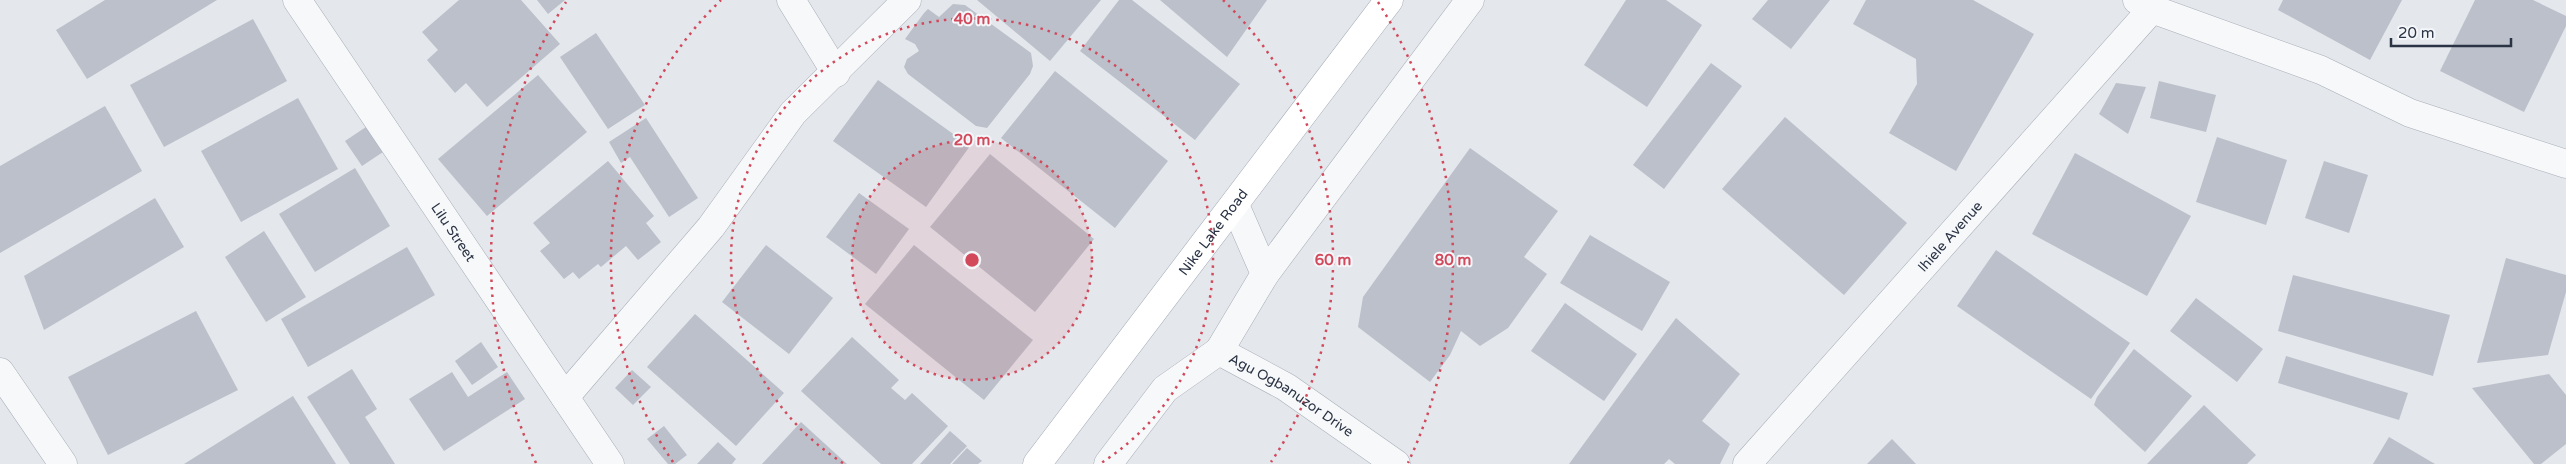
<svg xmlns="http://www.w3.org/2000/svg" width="2566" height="464" font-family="'Varela Round',sans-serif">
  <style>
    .building { fill: #bbc0ca }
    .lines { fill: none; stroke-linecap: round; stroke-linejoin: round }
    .street-casing { stroke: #a9aeb7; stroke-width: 29 }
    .primary-casing { stroke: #a3abb8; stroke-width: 29 }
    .street { stroke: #f7f8fa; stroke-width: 28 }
    .primary { stroke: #fff; stroke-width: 28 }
    .ring { fill: none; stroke: #d1495b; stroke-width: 2.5; stroke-dasharray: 2.5 5 }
    .labels { text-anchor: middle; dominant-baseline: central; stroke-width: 4; stroke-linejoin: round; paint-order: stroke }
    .street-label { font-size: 14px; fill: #2b3445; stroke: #f4f6f9 }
    .centre { fill: #d1495b; stroke: #f4f6f9; stroke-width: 2.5 }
    .ring-label { font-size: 15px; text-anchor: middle; font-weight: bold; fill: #d1495b; stroke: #f4f6f9; stroke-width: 4; stroke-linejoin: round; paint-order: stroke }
  </style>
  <rect width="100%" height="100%" fill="#e4e7ec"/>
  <g class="building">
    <path d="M105 0H217L87 79 56 30Z"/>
    <path d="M459 0H521L560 44 487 107 466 83 455 93 427 60 438 50 422 32Z"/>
    <path d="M537 0H565L548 14Z"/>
    <path d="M977 0H1101L1050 61Z"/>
    <path d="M1119 0H1132L1240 84 1195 140 1080 51Z"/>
    <path d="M1160 0H1267L1227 57Z"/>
    <path d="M1626 0H1666L1702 25 1647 107 1584 65Z"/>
    <path d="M1768 0H1830L1791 49 1752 19Z"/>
    <path d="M1866 0H1973L2034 34 1956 171 1889 133 1917 84 1916 59 1853 24Z"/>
    <path d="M2283 0H2402L2370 60 2278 10Z"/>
    <path d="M2475 0H2533L2566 16V26L2524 112 2440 71Z"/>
    <path d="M953 4 965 5 1031 53 1033 66 1030 74 987 128 976 126 908 74 904 67 907 59 919 51 915 44 905 39 924 13 928 9 939 17Z"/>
    <path d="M253 19 287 81 164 147 130 85Z"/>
    <path d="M596 33 645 105 608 129 560 57Z"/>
    <path d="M1711 63 1742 86 1664 189 1633 165Z"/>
    <path d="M1055 71 1168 161 1115 228 1001 138Z"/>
    <path d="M538 75 587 132 487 216 438 159Z"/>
    <path d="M878 80 970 146 926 207 833 141Z"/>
    <path d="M2159 81 2216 95 2206 132 2150 118Z"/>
    <path d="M2116 83 2146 87 2128 134 2099 114Z"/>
    <path d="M298 98 338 169 241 222 201 151Z"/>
    <path d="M105 106 142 171 0 253V166Z"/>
    <path d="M1785 117 1907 223 1844 295 1722 189Z"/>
    <path d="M646 118 698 198 669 217 630 157 621 163 609 142Z"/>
    <path d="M366 127 383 152 362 166 345 141Z"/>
    <path d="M2217 137 2287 160 2266 225 2196 202Z"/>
    <path d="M1470 148 1558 211 1524 257 1547 274 1508 328 1480 346 1461 331 1450 355 1430 382 1358 327 1363 297Z"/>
    <path d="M2075 153 2191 216 2147 296 2032 234Z"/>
    <path d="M990 154 1094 239 1035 312 930 227Z"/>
    <path d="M608 161 654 216 646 223 661 242 638 260 626 246 601 267 598 264 579 279 573 272 564 279 540 251 550 243 533 223Z"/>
    <path d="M2324 161 2368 175 2349 233 2305 218Z"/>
    <path d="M355 168 390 226 315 272 279 214Z"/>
    <path d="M859 193 909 229 876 274 826 237Z"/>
    <path d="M155 198 184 247 44 330 24 276Z"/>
    <path d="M264 231 306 297 266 322 225 257Z"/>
    <path d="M1590 235 1670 282 1642 331 1560 283Z"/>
    <path d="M766 245 833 298 789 354 722 302Z"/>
    <path d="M914 245 1033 340 984 400 865 304Z"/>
    <path d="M407 247 435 295 308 367 281 319Z"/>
    <path d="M1996 250 2130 343 2091 399 1957 306Z"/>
    <path d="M2506 258 2566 275V292L2548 355 2477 363Z"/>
    <path d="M2293 275 2450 315 2433 376 2278 331Z"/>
    <path d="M2196 298 2263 349 2237 382 2170 331Z"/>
    <path d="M1565 303 1637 354 1604 401 1531 351Z"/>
    <path d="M196 311 238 390 108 455 68 377Z"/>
    <path d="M695 314 784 393 736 446 647 367Z"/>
    <path d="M1676 318 1740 374 1702 421 1730 444 1720 464H1675L1669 459 1664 464H1569Z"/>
    <path d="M852 337 899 380 891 388 905 400 912 393 948 426 912 464H881L801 391Z"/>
    <path d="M481 342 498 367 472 385 455 361Z"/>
    <path d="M2134 349 2192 396 2145 452 2094 405 2097 397Z"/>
    <path d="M2286 356 2408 393 2399 420 2278 383Z"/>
    <path d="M352 369 377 409 365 417 395 464H350L307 397Z"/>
    <path d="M632 370 651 387 633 405 615 388Z"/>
    <path d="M452 372 468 397 507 372 525 399 444 451 409 399Z"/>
    <path d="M2549 374 2566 395V444L2541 464H2534L2472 388Z"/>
    <path d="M293 396 336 464H184Z"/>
    <path d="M2204 405 2256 455 2247 464H2147Z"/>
    <path d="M801 422 847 464H762Z"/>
    <path d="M664 426 687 455 675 464H668L647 439Z"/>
    <path d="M950 431 967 446 950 464H920Z"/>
    <path d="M2389 437 2435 464H2373Z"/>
    <path d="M1892 439 1916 464H1867Z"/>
    <path d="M718 442 736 459 732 464H697Z"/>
    <path d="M967 448 982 461 978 464H952Z"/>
  </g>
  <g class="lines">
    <defs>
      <g id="street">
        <path id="s1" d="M297 0 610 464"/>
        <path d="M791 0 836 73"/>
        <path d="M2137 0 2152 9 2321 70 2410 113 2566 164"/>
        <path d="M1265 274 1470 0"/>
        <path d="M1219 351 1265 274 1235 205"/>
        <path d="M0 372 63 464"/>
        <path d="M565 397 711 227 793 113 907 0"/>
        <path id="s2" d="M1108 464 1165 389 1219 351 1286 387 1396 464"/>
        <path id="s3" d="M1747 464 2152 9"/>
      </g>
      <g id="primary">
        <path id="s4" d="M1037 464 1389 0"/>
      </g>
    </defs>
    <use href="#street" class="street-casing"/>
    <use href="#primary" class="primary-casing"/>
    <use href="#street" class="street"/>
    <use href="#primary" class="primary"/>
  </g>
  <circle cx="972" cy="260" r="120" fill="#d1495b" fill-opacity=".12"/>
  <g class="ring">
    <circle cx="972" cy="260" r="120"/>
    <path d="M843 463A241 241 0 1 1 1101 463"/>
    <path d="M673 462A361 361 0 0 1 721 0M1223 0A361 361 0 0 1 1271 462"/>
    <path d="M536 463A481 481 0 0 1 566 2M1378 2A481 481 0 0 1 1408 463"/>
  </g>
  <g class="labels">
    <g class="street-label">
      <text stroke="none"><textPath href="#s1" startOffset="280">Lilu Street</textPath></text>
      <text stroke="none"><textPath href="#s4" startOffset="291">Nike Lake Road</textPath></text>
      <text stroke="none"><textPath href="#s3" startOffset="305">Ihiele Avenue</textPath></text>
      <text stroke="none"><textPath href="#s2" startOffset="245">Agu Ogbanuzor Drive</textPath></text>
    </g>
  </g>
  <circle cx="972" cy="260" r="8" class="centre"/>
  <g class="ring-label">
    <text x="972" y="24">40 m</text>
    <text x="972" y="145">20 m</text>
    <text x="1333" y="265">60 m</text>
    <text x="1453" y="265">80 m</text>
  </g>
  <path d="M2391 38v8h120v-8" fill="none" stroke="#2b3445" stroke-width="2.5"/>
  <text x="2398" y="38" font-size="15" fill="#2b3445" stroke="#f4f6f9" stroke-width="4" paint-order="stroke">20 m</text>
</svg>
